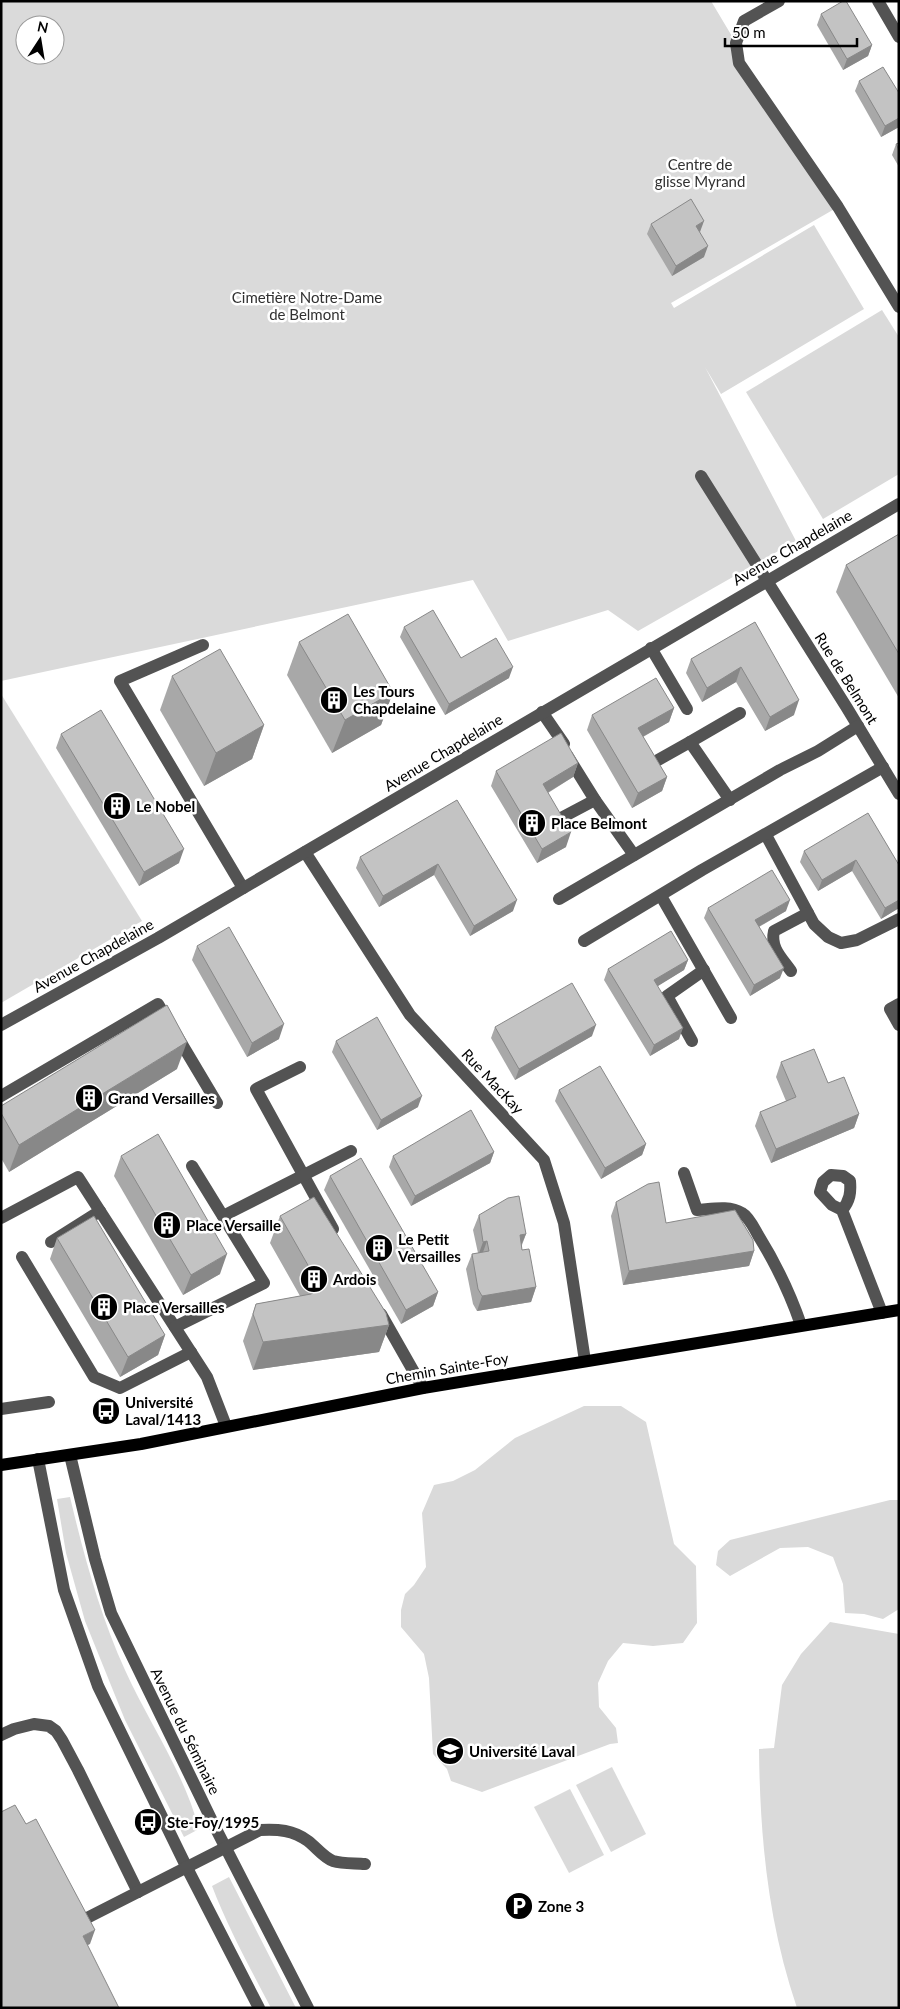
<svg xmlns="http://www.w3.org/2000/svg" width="900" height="2009" font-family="Lato,sans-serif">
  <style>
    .green { fill: #dadada; fill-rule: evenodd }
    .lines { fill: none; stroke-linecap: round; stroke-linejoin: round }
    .minor { stroke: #535353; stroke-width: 12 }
    .major { stroke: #000; stroke-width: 12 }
    .wall { fill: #a8a8a8 }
    .shaded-wall { fill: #888 }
    .building { fill: #c3c3c3; stroke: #888 }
    .labels { text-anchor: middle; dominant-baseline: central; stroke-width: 5; stroke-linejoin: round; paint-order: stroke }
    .park-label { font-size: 15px; fill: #313131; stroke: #fff }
    .street-label { font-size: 15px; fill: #000; stroke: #fff }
    .poi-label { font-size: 15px; font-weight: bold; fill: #000; stroke: #fff; text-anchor: start }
  </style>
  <rect width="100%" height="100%" fill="#fff"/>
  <g class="green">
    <path d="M1 1H711L736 43 739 63 838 207 671 303 674 308 814 225 864 309 721 394 705 367 796 541 638 631 608 610 508 641 473 580 1 681ZM25 25H55V55H25Z"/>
    <path d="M882 310 899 337V474L823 519 746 392Z"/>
    <path d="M1 694 142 921 1 1003Z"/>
    <path d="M584 1406H621L646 1422 674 1544 696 1566 697 1623 683 1643 653 1646 623 1643 608 1661 598 1683 599 1707 616 1728 618 1743 610 1744 482 1792 451 1781 447 1769 433 1754 429 1678 424 1654 401 1627V1610L405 1594 414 1585 426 1567 422 1513 434 1485 453 1481 475 1470 515 1438Z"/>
    <path d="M70 1497C84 1556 100 1615 125 1670 149 1723 184 1772 199 1829L184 1837 125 1720 85 1621 66 1553 57 1499Z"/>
    <path d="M890 1500H899V1609L883 1619 864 1614 845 1613 843 1584 833 1557 808 1547 780 1548 730 1576 716 1565 718 1551 730 1540Z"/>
    <path d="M830 1622 899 1634V2008H797C768 1922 760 1839 759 1749L774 1748 782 1685 801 1654Z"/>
    <path d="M612 1767 646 1834 611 1852 576 1785Z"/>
    <path d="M570 1789 604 1855 569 1873 534 1807Z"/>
    <path d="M229 1877 296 2008H271C250 1968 228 1928 212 1886Z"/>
  </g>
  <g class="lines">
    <g class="minor">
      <path d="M779 1 744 21 736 43 739 63 838 207 899 307"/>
      <path d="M878 1 899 37"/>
      <path d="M701 476 847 708 899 794"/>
      <path d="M203 645 120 681 243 888"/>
      <path d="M651 648 687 709"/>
      <path d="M542 712 564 744"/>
      <path d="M567 755 595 800"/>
      <path d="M658 760 690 742"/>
      <path d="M730 800 690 742 740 713"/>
      <path d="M561 818 595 800 634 855"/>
      <path d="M766 835 814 924 828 937 841 943 857 940 899 919"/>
      <path d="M305 852 410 1015 544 1160 564 1223 585 1361"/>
      <path d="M661 896 731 1018"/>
      <path d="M559 899 780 770 818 751 858 726"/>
      <path d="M584 941 702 870 883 767"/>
      <path d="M791 971C782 958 770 948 774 931L808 913"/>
      <path d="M899 1004 890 1009 899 1025"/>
      <path d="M1 1025 158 938 899 504"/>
      <path d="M692 1041 667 996 704 970"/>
      <path d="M300 1067 256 1089 333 1229"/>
      <path d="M1 1096 158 1004 217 1103"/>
      <path d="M684 1173 697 1210C712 1209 729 1205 742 1213 749 1217 754 1228 758 1235 776 1264 790 1293 801 1325"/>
      <path d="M842 1210 832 1205 820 1192 823 1182 831 1175 843 1176 850 1181C851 1192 850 1201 842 1210L882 1313"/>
      <path d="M223 1216 351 1151"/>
      <path d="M1 1218 78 1177 207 1377 226 1426"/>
      <path d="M51 1242 100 1211"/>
      <path d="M22 1257 94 1377 120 1388 191 1352"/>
      <path d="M381 1314 423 1388"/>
      <path d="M175 1327 264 1283 192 1166"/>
      <path d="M1 1409 49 1402"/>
      <path d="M70 1455 95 1559 111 1613 215 1827 308 2008"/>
      <path d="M38 1459 64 1590 98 1686 187 1868 259 2008"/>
      <path d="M1 1735 14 1729 34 1724 49 1726 56 1731 62 1740 78 1770 138 1892"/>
      <path d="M79 1922 260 1830C278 1829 293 1830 308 1841 317 1848 323 1857 333 1861 343 1864 355 1863 365 1864"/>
    </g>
    <path class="major" d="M1 1465 141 1444 423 1388 899 1310"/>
  </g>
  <g class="wall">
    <path d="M821 14 872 45 868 56 843 70 817 25Z"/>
    <path d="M859 81 899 93V127L881 137 855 91Z"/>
    <path d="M899 143V167L892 155 896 144Z"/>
    <path d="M651 224 700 232 704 257 672 276 647 234Z"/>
    <path d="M899 534V698L836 592 846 565Z"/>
    <path d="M755 622 794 715 765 731 736 682 702 702 686 673 691 659Z"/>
    <path d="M404 627 461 658 509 678 445 715 400 637Z"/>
    <path d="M299 642 393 692 381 725 332 753 287 675Z"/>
    <path d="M172 676 264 725 252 759 204 786 160 710Z"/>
    <path d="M674 708 669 722 643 737 667 777 662 791 632 808 587 730 592 715Z"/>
    <path d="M61 734 179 863 139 886 56 748Z"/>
    <path d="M578 763 573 777 548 793 566 847 537 863 491 786 496 771Z"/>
    <path d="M457 800 513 911 470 936 434 875 379 907 356 868 360 857Z"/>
    <path d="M804 851 899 865V908L881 919 852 871 818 891 800 862Z"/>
    <path d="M708 908 786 911 759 927 780 978 750 996 704 918Z"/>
    <path d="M197 946 279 1039 247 1057 192 960Z"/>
    <path d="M688 960 684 970 657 986 679 1039 650 1056 604 980 608 969Z"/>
    <path d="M495 1027 592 1036 515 1080 491 1038Z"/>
    <path d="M336 1041 418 1107 377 1130 332 1052Z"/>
    <path d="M781 1062 828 1083 859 1114 854 1128 771 1163 755 1126 760 1112 786 1101 776 1077Z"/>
    <path d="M177 1069 9 1172 1 1158V1106Z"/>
    <path d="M559 1090 646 1144 642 1155 601 1179 555 1101Z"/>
    <path d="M494 1152 490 1163 411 1206 389 1167 393 1156Z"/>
    <path d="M121 1156 220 1274 183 1295 114 1176Z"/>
    <path d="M330 1176 438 1292 433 1306 401 1324 324 1190Z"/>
    <path d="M616 1202 666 1223 754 1251 749 1266 623 1285 611 1216Z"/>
    <path d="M479 1215 526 1234 522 1245V1250L536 1287 531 1302 477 1311 473 1304 466 1269 472 1254 478 1253 473 1230Z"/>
    <path d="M280 1216 389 1325 379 1352 253 1370 243 1341 256 1304 300 1296 270 1243Z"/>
    <path d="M57 1238 165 1335 158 1355 120 1377 50 1259Z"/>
  </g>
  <g class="shaded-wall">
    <path d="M872 45 868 56 843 70 847 59Z"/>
    <path d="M899 118V127L881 137 885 126Z"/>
    <path d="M704 221 700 232 692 237 696 226Z"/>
    <path d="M708 246 704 257 672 276 676 266Z"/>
    <path d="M513 667 509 678 445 715 449 704Z"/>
    <path d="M741 667 736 682 702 702 707 688Z"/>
    <path d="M393 692 381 725 332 753 345 720Z"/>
    <path d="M799 700 794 715 765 731 770 717Z"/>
    <path d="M674 708 669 722 633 742 638 728Z"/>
    <path d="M264 725 252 759 204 786 216 753Z"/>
    <path d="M578 763 573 777 537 799 543 784Z"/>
    <path d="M667 777 662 791 632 808 638 793Z"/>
    <path d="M571 832 566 847 537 863 542 849Z"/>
    <path d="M184 849 179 863 139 886 144 872Z"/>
    <path d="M856 860 852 871 818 891 822 880Z"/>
    <path d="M438 864 434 875 379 907 383 896Z"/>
    <path d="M517 900 513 911 470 936 474 926Z"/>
    <path d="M790 900 786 911 751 931 755 920Z"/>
    <path d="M899 900V908L881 919 885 908Z"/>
    <path d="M688 960 684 970 650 991 654 980Z"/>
    <path d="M784 968 780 978 750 996 754 985Z"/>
    <path d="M284 1024 279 1039 247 1057 252 1043Z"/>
    <path d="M596 1025 592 1036 515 1080 519 1069Z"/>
    <path d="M683 1028 679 1039 650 1056 654 1045Z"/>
    <path d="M187 1042 177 1069 9 1172 19 1145Z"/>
    <path d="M422 1096 418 1107 377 1130 381 1120Z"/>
    <path d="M859 1114 854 1128 771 1163 776 1149Z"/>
    <path d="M646 1144 642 1155 601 1179 605 1168Z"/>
    <path d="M494 1152 490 1163 411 1206 415 1196Z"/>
    <path d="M526 1234 520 1248V1235Z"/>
    <path d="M487 1241 482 1255 478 1256 483 1242Z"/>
    <path d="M754 1251 749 1266 623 1285 629 1271Z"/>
    <path d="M227 1254 220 1274 183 1295 191 1275Z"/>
    <path d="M536 1287 531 1302 477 1311 482 1296Z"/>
    <path d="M438 1292 433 1306 401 1324 406 1310Z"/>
    <path d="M389 1325 379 1352 253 1370 263 1342Z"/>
    <path d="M165 1335 158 1355 120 1377 128 1357Z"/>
    <path d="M95 1930 90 1944 78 1950 83 1936Z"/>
  </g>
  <g class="building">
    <path d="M843 1H846L872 45 847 59 821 14Z"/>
    <path d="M883 67 899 93V118L885 126 859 81Z"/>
    <path d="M899 143V150L896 144Z"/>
    <path d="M691 199 704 221 696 226 708 246 676 266 651 224Z"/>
    <path d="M899 534V654L846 565Z"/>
    <path d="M433 610 461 658 496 638 513 667 449 704 404 627Z"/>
    <path d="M348 614 393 692 345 720 299 642Z"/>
    <path d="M755 622 799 700 770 717 741 667 707 688 691 659Z"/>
    <path d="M220 649 264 725 216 753 172 676Z"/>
    <path d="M656 678 674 708 638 728 667 777 638 793 592 715Z"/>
    <path d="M101 710 184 849 144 872 61 734Z"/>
    <path d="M561 733 578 763 543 784 571 832 542 849 496 771Z"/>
    <path d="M457 800 517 900 474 926 438 864 383 896 360 857Z"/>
    <path d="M868 813 899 865V900L885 908 856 860 822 880 804 851Z"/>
    <path d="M772 870 790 900 755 920 784 968 754 985 708 908Z"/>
    <path d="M229 927 284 1024 252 1043 197 946Z"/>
    <path d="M671 931 688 960 654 980 683 1028 654 1045 608 969Z"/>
    <path d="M572 983 596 1025 519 1069 495 1027Z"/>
    <path d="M167 1005 187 1042 19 1145 1 1113V1106Z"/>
    <path d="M377 1017 422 1096 381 1120 336 1041Z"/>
    <path d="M814 1049 828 1083 844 1077 859 1114 776 1149 760 1112 796 1097 781 1062Z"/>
    <path d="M600 1066 646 1144 605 1168 559 1090Z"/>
    <path d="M471 1110 494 1152 415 1196 393 1156Z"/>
    <path d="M158 1134 227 1254 191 1275 121 1156Z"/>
    <path d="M361 1158 438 1292 406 1310 330 1176Z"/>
    <path d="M659 1182 666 1223 735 1210 753 1240 754 1251 629 1271 616 1202 648 1184Z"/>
    <path d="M519 1196 526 1234 520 1235 522 1250 529 1249 536 1287 482 1296 478 1289 472 1254 489 1251 487 1241 483 1242 479 1215 508 1198Z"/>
    <path d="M314 1197 386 1313 389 1325 263 1342 253 1314 256 1304 311 1294 321 1288 280 1216Z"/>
    <path d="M94 1216 165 1335 128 1357 57 1238Z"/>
    <path d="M15 1805 26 1824 36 1819 95 1930 83 1936 119 2008H1V1812Z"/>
  </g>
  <defs>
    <symbol id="building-disc" viewBox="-11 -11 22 22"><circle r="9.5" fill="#000" stroke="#fff"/><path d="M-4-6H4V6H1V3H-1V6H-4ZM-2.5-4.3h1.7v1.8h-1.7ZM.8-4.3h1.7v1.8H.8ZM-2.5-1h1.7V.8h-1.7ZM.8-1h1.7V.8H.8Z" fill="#fff"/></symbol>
    <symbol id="bus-disc" viewBox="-11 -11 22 22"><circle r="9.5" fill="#000" stroke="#fff"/><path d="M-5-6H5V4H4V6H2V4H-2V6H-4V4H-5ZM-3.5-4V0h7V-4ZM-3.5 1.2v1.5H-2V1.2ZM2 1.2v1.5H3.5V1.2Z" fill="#fff"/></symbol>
    <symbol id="university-disc" viewBox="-11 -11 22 22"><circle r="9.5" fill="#000" stroke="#fff"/><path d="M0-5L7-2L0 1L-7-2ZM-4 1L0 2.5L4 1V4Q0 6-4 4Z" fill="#fff"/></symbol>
    <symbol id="parking-disc" viewBox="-11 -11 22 22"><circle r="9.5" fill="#000" stroke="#fff"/><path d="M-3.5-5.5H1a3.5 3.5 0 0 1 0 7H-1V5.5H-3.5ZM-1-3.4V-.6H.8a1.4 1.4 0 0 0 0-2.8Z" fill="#fff"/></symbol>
  </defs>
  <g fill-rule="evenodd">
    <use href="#building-disc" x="318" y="684" width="32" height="32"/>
    <use href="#building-disc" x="101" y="790" width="32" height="32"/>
    <use href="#building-disc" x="516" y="807" width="32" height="32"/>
    <use href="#building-disc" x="73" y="1082" width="32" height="32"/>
    <use href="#building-disc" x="151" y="1209" width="32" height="32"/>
    <use href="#building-disc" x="363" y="1232" width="32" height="32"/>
    <use href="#building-disc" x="298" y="1263" width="32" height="32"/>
    <use href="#building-disc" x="88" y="1291" width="32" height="32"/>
    <use href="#bus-disc" x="90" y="1395" width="32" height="32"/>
    <use href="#university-disc" x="434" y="1735" width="32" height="32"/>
    <use href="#bus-disc" x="132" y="1806" width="32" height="32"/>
    <use href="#parking-disc" x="503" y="1890" width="32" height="32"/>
  </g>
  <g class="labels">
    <g class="park-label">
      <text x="700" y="164">Centre de<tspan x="700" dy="17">glisse Myrand</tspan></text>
      <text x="307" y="297">Cimetière Notre-Dame<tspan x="307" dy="17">de Belmont</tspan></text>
    </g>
    <g class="street-label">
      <text transform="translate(792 547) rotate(-30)">Avenue Chapdelaine</text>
      <text transform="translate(847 678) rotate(58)">Rue de Belmont</text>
      <text transform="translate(443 752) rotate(-31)">Avenue Chapdelaine</text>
      <text transform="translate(93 955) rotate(-29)">Avenue Chapdelaine</text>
      <text transform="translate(493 1081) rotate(47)">Rue MacKay</text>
      <text transform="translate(447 1368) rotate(-10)">Chemin Sainte-Foy</text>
      <text transform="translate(186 1731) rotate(64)">Avenue du Séminaire</text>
    </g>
    <g class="poi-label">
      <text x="353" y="691">Les Tours<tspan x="353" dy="17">Chapdelaine</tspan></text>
      <text x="136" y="806">Le Nobel</text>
      <text x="551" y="823">Place Belmont</text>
      <text x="108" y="1098">Grand Versailles</text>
      <text x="186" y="1225">Place Versaille</text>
      <text x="398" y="1239">Le Petit<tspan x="398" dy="17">Versailles</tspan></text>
      <text x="333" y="1279">Ardois</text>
      <text x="123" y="1307">Place Versailles</text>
      <text x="125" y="1402">Université<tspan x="125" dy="17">Laval/1413</tspan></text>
      <text x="469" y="1751">Université Laval</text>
      <text x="167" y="1822">Ste-Foy/1995</text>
      <text x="538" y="1906">Zone 3</text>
    </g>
  </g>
  <rect width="900" height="2009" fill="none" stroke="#000000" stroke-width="5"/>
  <g transform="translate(40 40) rotate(12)"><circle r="24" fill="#ffffff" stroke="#999999"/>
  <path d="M0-4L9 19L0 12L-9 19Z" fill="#000000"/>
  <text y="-8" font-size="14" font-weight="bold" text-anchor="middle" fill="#000000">N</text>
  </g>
  <path d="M725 38v8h132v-8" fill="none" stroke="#000000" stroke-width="2.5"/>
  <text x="732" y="38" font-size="15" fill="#000000" stroke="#ffffff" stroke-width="4" paint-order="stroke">50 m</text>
</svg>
